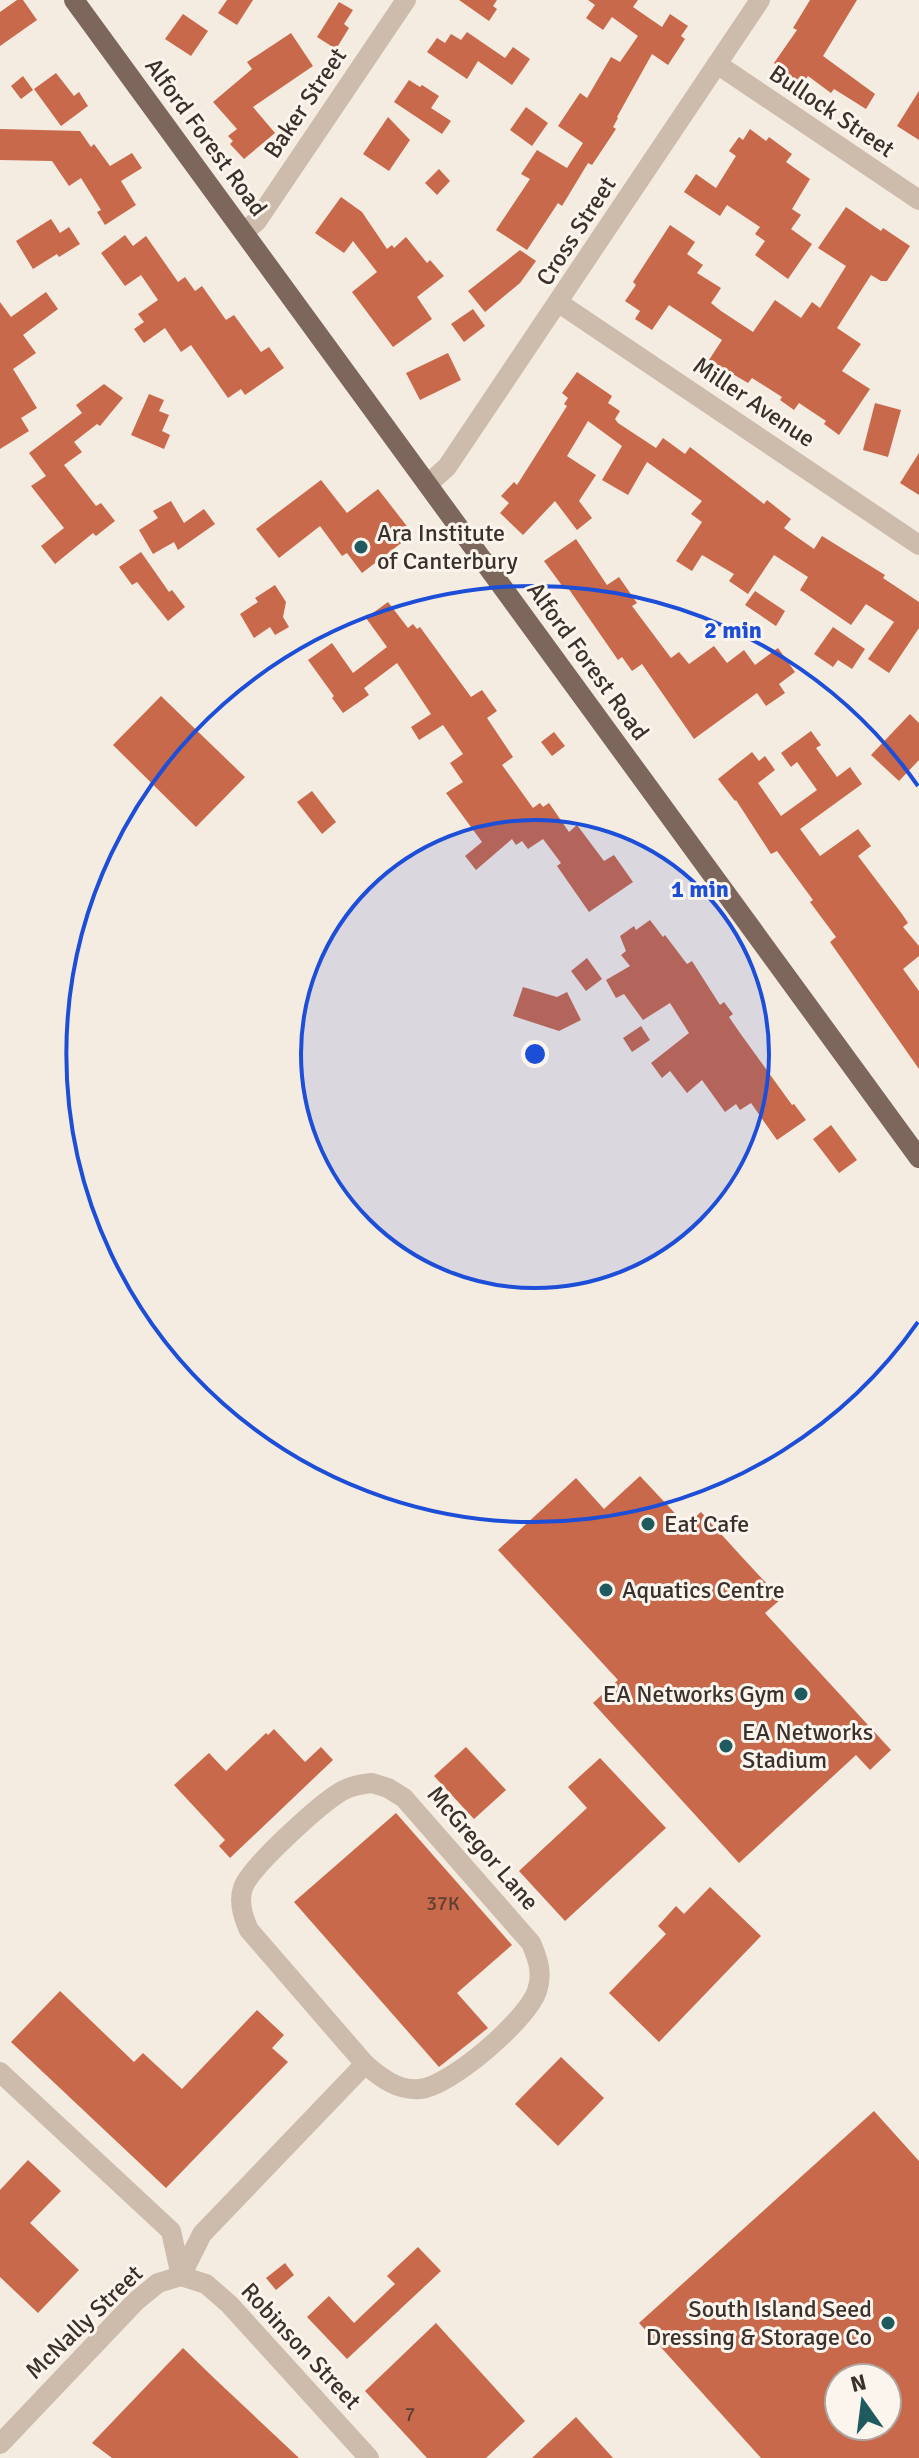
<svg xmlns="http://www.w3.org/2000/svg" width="919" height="2458" font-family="Signika,sans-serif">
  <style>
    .building { fill: #c8694b; fill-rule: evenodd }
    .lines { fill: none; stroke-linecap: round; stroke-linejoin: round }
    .minor { stroke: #cdbbac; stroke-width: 20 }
    .major { stroke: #7d675c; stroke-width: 20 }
    .ring { fill: none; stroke: #1d4ed8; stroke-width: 4 }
    .poi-dot { fill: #1f5a5e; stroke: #fbf5ee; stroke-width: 3 }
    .labels { text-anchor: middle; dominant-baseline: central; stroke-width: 6; stroke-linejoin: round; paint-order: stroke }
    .number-label { font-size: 20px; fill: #5e3e33 }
    .street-label { font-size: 24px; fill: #3b302b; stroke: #fbf5ee }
    .poi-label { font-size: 24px; fill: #3b302b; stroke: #fbf5ee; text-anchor: start }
    .centre { fill: #1d4ed8; stroke: #fbf5ee; stroke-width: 4 }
    .ring-label { font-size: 24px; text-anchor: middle; font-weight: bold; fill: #1d4ed8; stroke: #fbf5ee; stroke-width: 6; stroke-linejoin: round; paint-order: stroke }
  </style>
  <rect width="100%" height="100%" fill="#f4ebe1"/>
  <g class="building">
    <path d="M17 0H23L37 20 0 46V12Z"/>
    <path d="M227 0H253L237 25 218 13Z"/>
    <path d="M459 0H497L493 6 497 9 489 21Z"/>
    <path d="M588 0H638L633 7 662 27 670 14 688 26 681 36 685 39 668 65 652 54 617 117 618 118 613 127 616 129 592 165 588 163 562 206 558 203 527 250 496 230 530 179 521 174 537 150 567 168 583 143 558 126 580 93 587 98 611 57 620 62 638 36 612 17 603 30 586 18 595 5Z"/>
    <path d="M810 0H857L823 56 875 94 866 109 834 89 831 93 808 76 800 86 782 72 784 70 774 63 797 30 793 28Z"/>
    <path d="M339 2 353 10 344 24 349 28 336 49 317 37Z"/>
    <path d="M183 14 208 31 191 56 165 39Z"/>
    <path d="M467 32 505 58 513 47 530 59 512 85 478 61 467 79 427 52 437 38 445 43 451 34 461 40Z"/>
    <path d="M291 33 313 66 253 107 275 133 244 159 230 144 233 141 228 136 237 129 213 102 252 69 247 62Z"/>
    <path d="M56 73 74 96 79 92 88 106 61 126 34 89Z"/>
    <path d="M23 76 33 90 21 99 11 86Z"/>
    <path d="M409 80 420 87 422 85 439 96 431 108 451 121 442 134 394 102Z"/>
    <path d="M919 91V140L897 126Z"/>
    <path d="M526 107 548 123 532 146 510 130Z"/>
    <path d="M388 117 410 140 389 171 363 154Z"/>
    <path d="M0 129 80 131 91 147 94 144 110 166 132 153 142 168 121 181 136 205 105 225 97 212 101 210 81 178 69 186 52 161 0 160Z"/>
    <path d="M750 129 766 141 769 137 792 154 786 162 810 179 792 209 801 215 791 229 812 244 788 279 755 255 765 241 755 234 760 227 727 205 720 216 684 192 696 174 716 188 736 156 729 151 739 137 743 140Z"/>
    <path d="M439 169 450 181 437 195 425 183Z"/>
    <path d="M341 197 362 212 387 249 392 245 394 248 406 237 427 263 430 260 444 276 417 297 432 319 393 347 352 292 377 272 353 241 344 253 315 233Z"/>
    <path d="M846 207 881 231 883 228 910 246 887 281H881L871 275 837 328 861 344 842 371 870 389 839 435 824 424 826 421 799 403 794 410 780 400 782 397 752 378 748 383 709 360 722 340 669 305 652 330 635 319 640 311 625 301 636 285 633 282 670 225 695 242 687 254 703 265 697 273 721 288 711 303 721 311 753 332 775 300 801 318 812 302 820 308 846 266 818 248Z"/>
    <path d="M51 219 60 233 69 227 80 244 59 257 57 254 33 269 16 241Z"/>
    <path d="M125 235 133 246 146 236 178 282 185 277 195 291 202 286 226 320 234 315 261 352 269 347 284 368 245 395 241 389 228 398 191 345 181 352 165 328 144 343 134 329 144 322 138 314 158 300 141 275 125 286 101 253Z"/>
    <path d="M520 250 536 261 520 283 485 312 468 291Z"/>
    <path d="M46 292 58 309 23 335 36 353 13 369 37 408 21 418 29 431 0 449V302L11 317Z"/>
    <path d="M473 309 485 326 464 342 451 324Z"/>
    <path d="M448 353 461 380 420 400 406 373Z"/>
    <path d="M577 372 612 396 608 403 620 411 615 419 618 423 656 448 663 438 685 454 690 447 764 504 767 500 791 519 784 528 814 549 822 536 885 575 883 578 919 602V628L889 673 868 659 894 622 866 604 851 625 800 590 808 577 774 555 748 594 729 581 734 574 702 555 692 571 676 561 702 522 691 514 702 501 647 462 628 495 602 480 622 446 588 421 567 456 596 475 579 501 592 518 577 530 555 501 523 535 500 513 509 503 501 496 514 482 517 485 567 406 564 404 568 398 562 393Z"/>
    <path d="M104 384 123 398 100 426 97 424 74 442 82 452 64 465 96 506 101 503 115 521 96 536 93 533 55 564 41 546 64 528 31 486 46 476 29 453 82 413 76 405Z"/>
    <path d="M149 394 164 400 159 411 169 415 162 431 170 435 164 449 131 435Z"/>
    <path d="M875 403 901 410 888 457 863 450Z"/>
    <path d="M919 453V495L900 483Z"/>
    <path d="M321 480 347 513 378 489 413 534 362 573 347 553 342 556 320 526 279 558 256 529Z"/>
    <path d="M171 501 184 523 204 509 215 524 178 550 174 542 153 554 139 530 158 518 153 511Z"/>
    <path d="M576 539 607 585 619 577 637 603 632 606 671 658 679 652 689 664 714 646 727 663 744 650 755 665 778 648 795 672 779 684 785 693 766 706 757 693 694 739 642 664 632 671 622 657 618 660 566 585 563 587 544 561Z"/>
    <path d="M141 552 169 592 172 590 185 607 168 621 137 582 132 585 119 567Z"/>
    <path d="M275 585 286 602 283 617 289 627 275 635 270 627 254 638 240 614 258 602 255 598Z"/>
    <path d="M755 591 785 611 776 626 745 605Z"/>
    <path d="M388 602 408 628 413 624 417 629 420 627 471 697 482 690 497 711 487 718 513 757 502 765 533 808 540 803 543 807 549 803 569 832 577 825 604 861 614 855 633 882 589 912 557 866 561 863 543 839 528 849 522 841 516 845 512 839 476 870 465 856 482 842 446 793 463 782 450 763 463 754 443 725 419 740 411 727 431 714 397 663 364 688 369 695 343 713 332 698 334 696 308 660 332 643 353 673 387 647 366 618Z"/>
    <path d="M833 627 865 649 852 669 838 660 833 667 814 654Z"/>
    <path d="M161 696 245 777 196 827 113 745Z"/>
    <path d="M910 714 919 723V760L899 781 871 755Z"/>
    <path d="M811 731 821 745 816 748 837 777 850 767 862 784 800 829 820 856 858 829 871 846 858 856 902 914 908 923 903 927 919 946V956L903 969 919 991V1069L830 942 836 937 810 902 813 900 777 851 771 854 736 800 735 801 718 779 752 752 759 761 765 756 775 770 758 783 781 816 817 790 797 762 791 767 781 753Z"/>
    <path d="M554 732 565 746 552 756 541 742Z"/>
    <path d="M312 791 336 822 322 834 297 802Z"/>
    <path d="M650 920 663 937 665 935 687 964 692 961 720 1005 724 1002 733 1014 729 1017 740 1033 792 1105 794 1104 806 1120 777 1140 751 1103 740 1110 736 1104 725 1112 702 1080 687 1093 670 1071 662 1078 651 1063 689 1033 670 1003 643 1020 624 994 616 998 606 980 630 966 621 955 626 951 620 936 634 926 636 930Z"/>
    <path d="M587 958 602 979 586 991 571 971Z"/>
    <path d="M523 987 557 997 567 992 581 1020 559 1031 513 1016Z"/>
    <path d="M641 1026 650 1040 632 1052 623 1038Z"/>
    <path d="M831 1125 857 1160 839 1173 813 1139Z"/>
    <path d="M640 1476 686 1525 701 1512 741 1556 781 1599 765 1613 891 1750 870 1770 856 1755 739 1863 593 1703 618 1680 498 1550 576 1478 604 1509Z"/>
    <path d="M274 1729 305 1762 321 1747 333 1760 230 1858 219 1846 225 1840 174 1785 209 1753 226 1771 266 1733 268 1735Z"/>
    <path d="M466 1747 506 1790 474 1819 434 1776Z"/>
    <path d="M600 1758 666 1828 565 1921 519 1871 587 1808 568 1787Z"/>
    <path d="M396 1813 512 1945 457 1993 488 2028 439 2067 294 1902Z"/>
    <path d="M710 1887 761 1936 659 2042 609 1993 666 1934 658 1926 676 1906 684 1914Z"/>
    <path d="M60 1991 134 2062 143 2053 182 2089 257 2010 284 2035 272 2048 288 2062 166 2188 11 2042Z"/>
    <path d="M561 2057 604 2098 558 2146 515 2104Z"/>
    <path d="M874 2111 919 2161V2458H761L639 2323ZM839 2378H887V2426H839Z"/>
    <path d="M28 2160 61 2191 30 2223 79 2270 38 2313 0 2277V2190Z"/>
    <path d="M418 2247 441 2271 347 2359 307 2317 329 2296 354 2323 395 2284 387 2276Z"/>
    <path d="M285 2263 294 2275 276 2290 266 2278Z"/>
    <path d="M436 2323 525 2421 486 2458H427L365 2391Z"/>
    <path d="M183 2348 215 2379 299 2458H112L92 2443Z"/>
    <path d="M576 2417 613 2458H532Z"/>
  </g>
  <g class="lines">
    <g class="minor">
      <path d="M717 64 919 200"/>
      <path d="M244 232 257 221 406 0"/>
      <path d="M559 303 919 545"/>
      <path d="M428 484 447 467 760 0"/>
      <path d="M372 1783 388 1788 404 1798 531 1943C538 1959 543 1973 537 1991 528 2019 451 2086 420 2089 398 2091 381 2078 365 2064L249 1930C243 1917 238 1902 243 1888 250 1867 321 1803 342 1791 351 1786 361 1784 372 1783Z"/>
      <path d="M0 2072 171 2231 181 2276 206 2284 229 2304 369 2458"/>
      <path d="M0 2444 136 2301 158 2283 181 2276 202 2234 365 2064"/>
    </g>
    <path class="major" d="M74 0 919 1158"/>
  </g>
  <circle cx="535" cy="1054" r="234" fill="#1d4ed8" fill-opacity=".12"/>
  <g class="ring">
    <circle cx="535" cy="1054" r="234"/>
    <path d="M918 1322A468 468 0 1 1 918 786"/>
  </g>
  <g class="poi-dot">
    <circle cx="361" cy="547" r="8"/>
    <circle cx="648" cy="1524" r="8"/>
    <circle cx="606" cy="1590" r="8"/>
    <circle cx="801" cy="1694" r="8"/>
    <circle cx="726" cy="1746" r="8"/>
    <circle cx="888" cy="2323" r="8"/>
  </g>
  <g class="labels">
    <g class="number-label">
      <text x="443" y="1903">37K</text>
      <text x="410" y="2414">7</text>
    </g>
    <g class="street-label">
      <text transform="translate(305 103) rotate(-56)">Baker Street</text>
      <text transform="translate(832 111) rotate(34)">Bullock Street</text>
      <text transform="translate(206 137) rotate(54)">Alford Forest Road</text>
      <text transform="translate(576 231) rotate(-57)">Cross Street</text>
      <text transform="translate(754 402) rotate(34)">Miller Avenue</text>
      <text transform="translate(588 661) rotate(54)">Alford Forest Road</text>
      <text transform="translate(483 1848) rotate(49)">McGregor Lane</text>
      <text transform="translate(84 2322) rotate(-44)">McNally Street</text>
      <text transform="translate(301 2346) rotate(47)">Robinson Street</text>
    </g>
    <g class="poi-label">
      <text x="377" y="533">Ara Institute<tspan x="377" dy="28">of Canterbury</tspan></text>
      <text x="664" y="1524">Eat Cafe</text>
      <text x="622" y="1590">Aquatics Centre</text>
      <text x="785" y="1694" text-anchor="end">EA Networks Gym</text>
      <text x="742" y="1732">EA Networks<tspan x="742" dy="28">Stadium</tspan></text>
      <text x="872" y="2309" text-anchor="end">South Island Seed<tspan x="872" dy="28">Dressing &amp; Storage Co</tspan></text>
    </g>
  </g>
  <circle cx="535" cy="1054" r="12" class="centre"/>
  <g class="ring-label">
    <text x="733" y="638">2 min</text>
    <text x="700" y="897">1 min</text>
  </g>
  <g transform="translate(863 2402) rotate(346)"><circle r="38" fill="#fbf5ee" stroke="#aea6a0" stroke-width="2"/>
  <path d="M0-6L14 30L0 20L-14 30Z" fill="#1f5a5e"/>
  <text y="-12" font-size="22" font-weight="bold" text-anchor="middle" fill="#3b302b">N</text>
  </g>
</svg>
